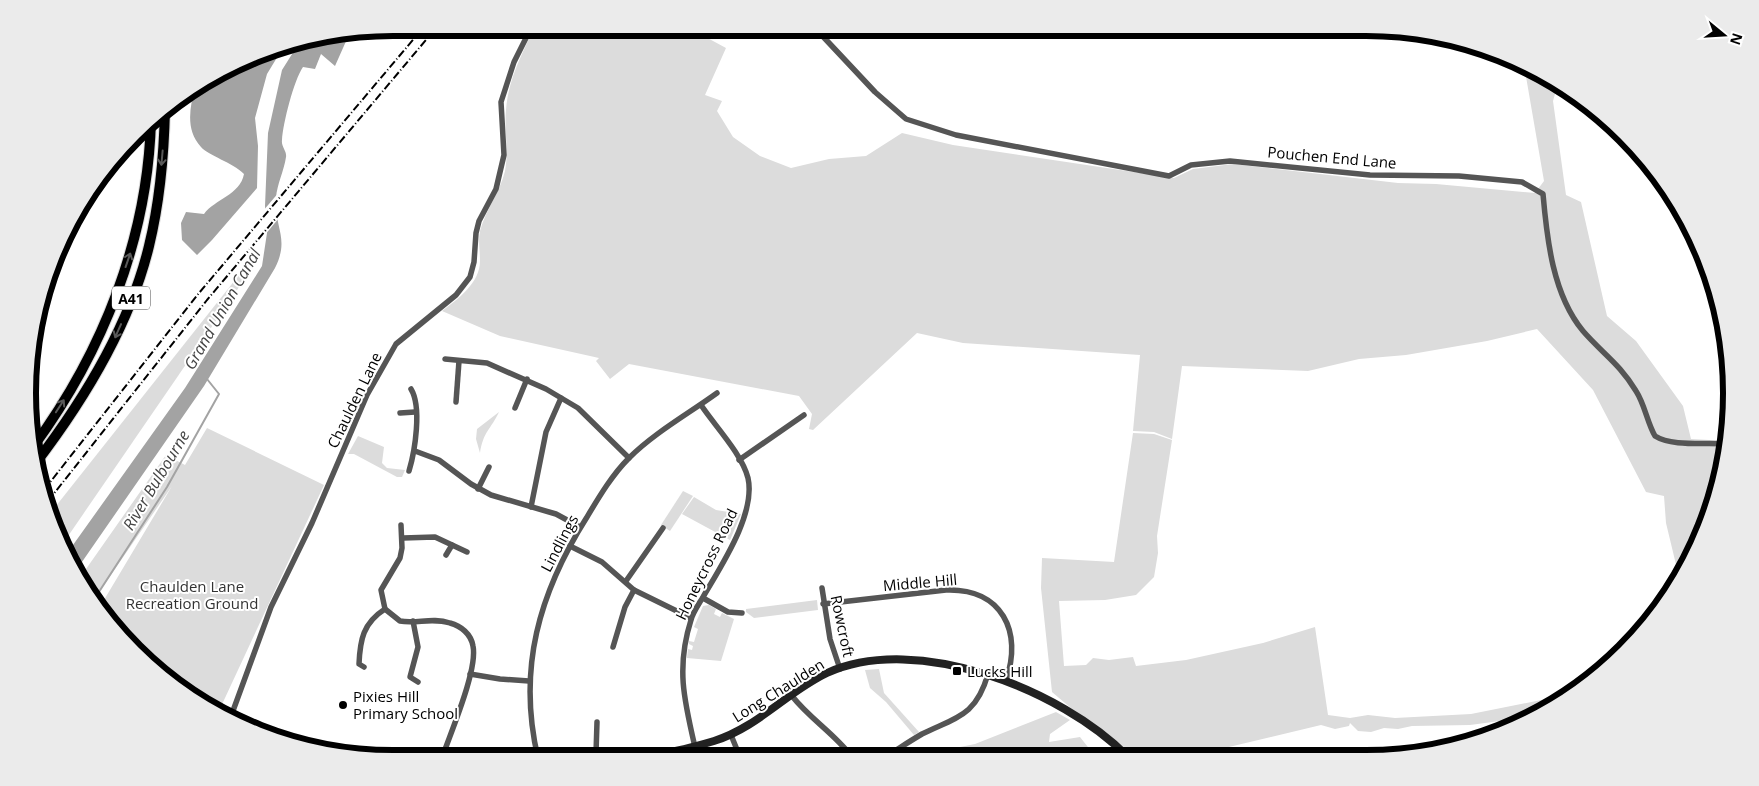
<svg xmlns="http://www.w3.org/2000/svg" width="1759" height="786" font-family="'Open Sans',sans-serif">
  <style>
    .green { fill: #dcdcdc }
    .water { fill: #a3a3a3 }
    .pier { fill: #fff }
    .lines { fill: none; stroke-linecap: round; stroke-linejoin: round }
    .stream { stroke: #a3a3a3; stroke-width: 2 }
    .highway-casing { stroke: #dbdbdb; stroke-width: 12 }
    .street { stroke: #555; stroke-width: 5.5 }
    .secondary { stroke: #222; stroke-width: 8 }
    .highway { stroke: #000; stroke-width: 10 }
    .rail { stroke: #000; stroke-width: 2; stroke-dasharray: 8 2.5 1 2.5; stroke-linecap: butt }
    .oneway { stroke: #595959 }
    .poi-dot { fill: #000; stroke: #fff; stroke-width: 2 }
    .labels { text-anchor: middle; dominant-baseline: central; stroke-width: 4; stroke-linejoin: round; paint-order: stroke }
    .shield { fill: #fff; stroke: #4c4c4c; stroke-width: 1 }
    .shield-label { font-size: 14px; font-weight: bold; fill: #000 }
    .street-label { font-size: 15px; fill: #000; stroke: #fff }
    .park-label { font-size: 15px; fill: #333; stroke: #fff }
    .poi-label { font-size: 15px; fill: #000; stroke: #fff; text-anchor: start }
    .water-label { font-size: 16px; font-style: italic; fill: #444; stroke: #fff }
    .rim { fill: none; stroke: #000; stroke-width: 6 }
  </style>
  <rect width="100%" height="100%" fill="#fff"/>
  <g class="green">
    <path d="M534 28H689L726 48 705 95 722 101 717 111 733 137 760 156 791 168 829 159 866 156 902 133 953 145 1174 178 1193 169 1233 164 1398 183 1436 184 1535 193 1544 181 1524 65 1558 83 1553 101 1566 195 1581 202 1607 316 1636 341 1683 406 1691 439 1728 441 1712 511 1679 577 1666 523 1664 496 1646 492 1593 390 1537 329 1487 341 1406 355 1359 359 1308 371 1182 366 1172 439 1154 432 1133 431 1140 355 963 343 917 333 813 430 809 429 812 414 799 396 629 364 610 379 596 361 599 358 500 336 442 311C458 299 480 283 480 261 480 250 478 241 480 231 486 209 500 192 505 171 509 150 504 131 506 110 508 80 522 54 534 28Z"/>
    <path d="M258 251 248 274 64 542 52 511Z"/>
    <path d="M499 412C491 429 483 432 480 453L476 439 477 429Z"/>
    <path d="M207 428 324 485 218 713 152 668 101 605 172 486 95 598 79 579 166 455 185 465Z"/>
    <path d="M1133 433 1154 434 1172 440 1157 536 1158 553 1154 577 1136 595 1105 600 1059 601 1064 666 1086 665 1093 658 1109 660 1133 657 1136 666 1186 660 1263 643 1315 627 1328 715 1350 718 1368 715 1395 718 1471 714 1566 695 1543 710 1515 719 1470 725 1412 726 1398 729 1384 728 1371 732 1358 731 1350 723 1349 726 1335 729 1321 725 1191 756H1132L1106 732 1072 709 1052 692 1041 588 1042 558 1114 562Z"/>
    <path d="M358 436 384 447 382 463 387 468 405 470 402 477H397L354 454H348Z"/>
    <path d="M683 491 693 496 670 531 661 525Z"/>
    <path d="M694 497 716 510 741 514 730 540 682 514Z"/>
    <path d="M817 600 818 610 754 618 746 612V609Z"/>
    <path d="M709 605 716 609 714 614 720 617 722 613 734 619 721 661 687 658 688 649 692 650 693 646 689 644V641L694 642 698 629 694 627 703 606Z"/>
    <path d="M879 669 884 693 919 732 914 735 886 702 870 688 865 670Z"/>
    <path d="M1056 712 1070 720 1050 734 1049 742 1080 737 1095 756 944 757 960 747 975 744Z"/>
  </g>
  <g class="water">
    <path d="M354 34 347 39 335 66 321 54 315 69 303 67C294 80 283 123 282 140 281 147 287 151 286 157 284 171 277 184 276 198 274 228 290 238 275 268L204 386 75 572 68 552 185 388 262 266 267 233 265 206 268 133 282 70 299 43Z"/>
    <path d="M284 46 267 74 255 118 258 146 257 188 212 240 197 255 182 240 181 223 186 212 204 214C215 199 240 195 244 174 232 162 209 156 201 147 185 130 190 107 195 87L211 76 275 47Z"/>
  </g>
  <path class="pier" d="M280 191 279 218 264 236 263 211Z"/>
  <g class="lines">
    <path class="stream" d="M95 598 167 487 219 394 207 379"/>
    <defs>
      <g id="highway">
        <path d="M33 447C103 352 148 238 151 120"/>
        <path d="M35 464C84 400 130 325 149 246 160 201 164 155 165 109"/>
      </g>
    </defs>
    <use href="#highway" class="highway-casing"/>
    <g class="street">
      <path d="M815 28 875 92 906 119 956 135 1169 176 1191 165 1230 161 1370 175 1459 176 1522 182 1543 194C1547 240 1553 295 1583 331 1602 353 1620 364 1636 391 1645 405 1647 422 1655 436 1672 447 1707 442 1728 444"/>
      <path d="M445 359 487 363 546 389 578 408 629 458"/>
      <path d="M456 402 459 361"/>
      <path d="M515 408 527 379"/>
      <path d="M400 413 415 412"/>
      <path d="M415 451 439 460 471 484 491 495 556 514 580 527"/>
      <path d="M739 460 804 415"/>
      <path d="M409 471C415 451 422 407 411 389"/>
      <path d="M478 489 489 467"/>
      <path d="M531 507 546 432 561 398"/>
      <path d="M401 525 402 548 400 558 381 590 385 609 400 621C417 624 432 617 450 623 461 626 471 634 473 646 478 670 450 734 442 758"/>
      <path d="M403 538 435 537 467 552"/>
      <path d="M570 546 602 562 634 590 691 618"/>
      <path d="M446 555 452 545"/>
      <path d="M626 581 663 528"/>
      <path d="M822 588 830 639 840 669"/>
      <path d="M703 598 728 612 742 613"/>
      <path d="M823 604 946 590C1002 588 1023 632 1006 680"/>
      <path d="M413 621 418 647 410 677 418 682"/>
      <path d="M613 647 625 607 634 590"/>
      <path d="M364 667 359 664C360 640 363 623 385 609"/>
      <path d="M470 674 500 679 529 681"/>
      <path d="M792 696C810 719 835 734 852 757"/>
      <path d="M230 719 271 607 312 523 367 395 396 344 456 295 470 277 474 262 476 233 479 221 496 189 504 155 501 102 514 62 531 28"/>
      <path d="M731 735 740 757"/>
      <path d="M695 747C684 700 676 667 691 620 693 612 699 604 703 597 721 566 756 514 748 478 742 454 715 426 701 405"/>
      <path d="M596 753 597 722"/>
      <path d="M885 757C898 749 910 741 922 734 957 717 976 716 988 674"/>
      <path d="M538 758C517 669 539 593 587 517 599 497 612 475 629 458 654 433 688 414 717 393"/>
    </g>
    <path class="secondary" d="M541 758C582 751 622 757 662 753 680 751 697 746 714 741 758 727 787 692 827 673 917 632 1062 690 1127 756"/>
    <use href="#highway" class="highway"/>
    <g class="rail">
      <path d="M44 490 199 293 423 28"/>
      <path d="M48 501 207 300 436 28"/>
    </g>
  </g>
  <defs><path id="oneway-shaft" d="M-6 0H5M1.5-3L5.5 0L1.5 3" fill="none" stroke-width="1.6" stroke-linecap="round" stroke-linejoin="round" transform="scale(1.25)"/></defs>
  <g class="oneway">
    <use href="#oneway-shaft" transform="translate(162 158) rotate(95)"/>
    <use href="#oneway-shaft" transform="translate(128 260) rotate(-71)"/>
    <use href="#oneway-shaft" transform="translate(118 331) rotate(114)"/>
    <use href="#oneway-shaft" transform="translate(60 406) rotate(-57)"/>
  </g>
  <g class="poi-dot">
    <rect x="952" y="666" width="10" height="10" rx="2.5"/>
    <circle cx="343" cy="705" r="5"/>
  </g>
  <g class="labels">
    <rect class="shield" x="112" y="286.5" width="38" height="23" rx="4"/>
    <g class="shield-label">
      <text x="131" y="298">A41</text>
    </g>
    <g class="street-label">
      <text transform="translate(1332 157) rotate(5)">Pouchen End Lane</text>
      <text transform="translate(354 400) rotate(-64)">Chaulden Lane</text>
      <text transform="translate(559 543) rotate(-62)">Lindlings</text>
      <text transform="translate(706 564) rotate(-64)">Honeycross Road</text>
      <text transform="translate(920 582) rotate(-5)">Middle Hill</text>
      <text transform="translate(843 626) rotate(78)">Rowcroft</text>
      <text transform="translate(778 690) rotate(-32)">Long Chaulden</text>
    </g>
    <g class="park-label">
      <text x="192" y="586">Chaulden Lane<tspan x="192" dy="17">Recreation Ground</tspan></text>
    </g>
    <g class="poi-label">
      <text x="967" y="671">Lucks Hill</text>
      <text x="353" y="696">Pixies Hill<tspan x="353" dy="17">Primary School</tspan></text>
    </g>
    <g class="water-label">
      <text transform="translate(222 309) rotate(-60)">Grand Union Canal</text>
      <text transform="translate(156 480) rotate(-59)">River Bulbourne</text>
    </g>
  </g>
  <path d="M0 0H1759V786H0ZM393 36H1366A357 357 0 0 1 1723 393V393A357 357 0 0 1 1366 750H393A357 357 0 0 1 36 393V393A357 357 0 0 1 393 36Z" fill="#ebebeb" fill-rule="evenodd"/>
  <path class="rim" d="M393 36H1366A357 357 0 0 1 1723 393V393A357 357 0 0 1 1366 750H393A357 357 0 0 1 36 393V393A357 357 0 0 1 393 36Z"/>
  <g transform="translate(1724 35) rotate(108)" stroke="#ffffff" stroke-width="4" paint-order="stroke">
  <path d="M0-4L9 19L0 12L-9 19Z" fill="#000000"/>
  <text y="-8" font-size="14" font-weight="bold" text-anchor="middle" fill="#000000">N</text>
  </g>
</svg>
